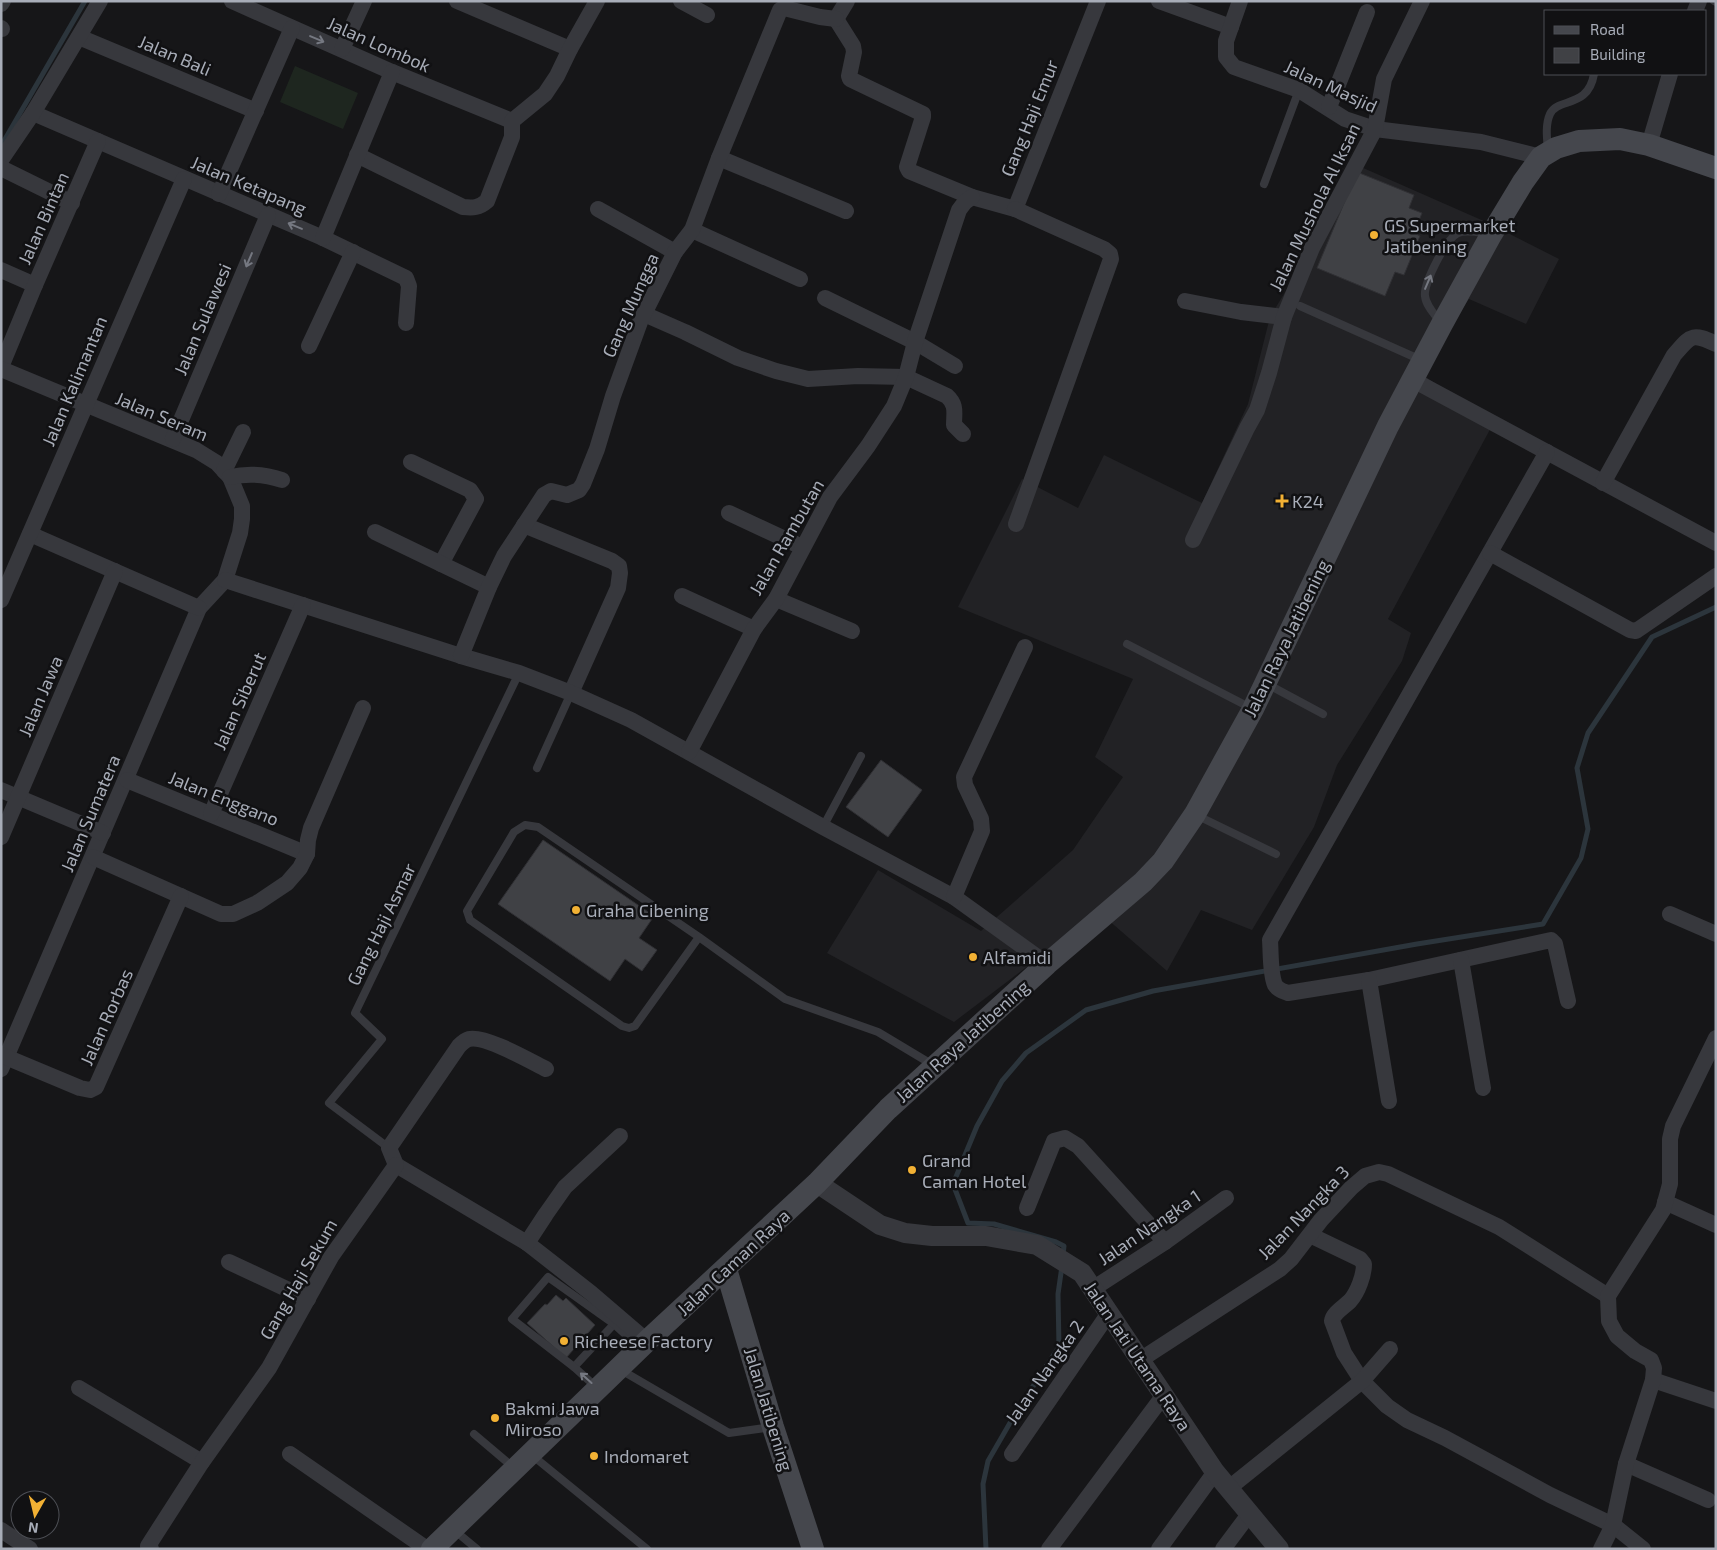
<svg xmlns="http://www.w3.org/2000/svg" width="1717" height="1550" font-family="'Exo 2',sans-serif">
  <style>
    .built { fill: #222225 }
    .green { fill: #1e261f }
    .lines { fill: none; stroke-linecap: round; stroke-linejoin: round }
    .stream { stroke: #2c353c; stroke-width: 5 }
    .building { fill: #404145; stroke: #303034 }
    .service { stroke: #37383d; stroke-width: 8 }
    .minor { stroke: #37383d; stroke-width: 16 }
    .tertiary { stroke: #37383d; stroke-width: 20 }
    .secondary { stroke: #45474d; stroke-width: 22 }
    .oneway { stroke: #757881 }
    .poi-dot { fill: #f2b134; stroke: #111113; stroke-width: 2 }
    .labels { text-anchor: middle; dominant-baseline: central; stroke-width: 5; stroke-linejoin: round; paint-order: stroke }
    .street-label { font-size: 18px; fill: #a8adb8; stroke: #111113 }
    .poi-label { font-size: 18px; fill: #a8adb8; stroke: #111113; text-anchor: start }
  </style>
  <rect width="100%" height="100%" fill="#161618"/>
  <path class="built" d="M1361 167 1486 222 1559 259 1526 324 1469 299 1418 372 1494 422 1388 619 1411 633 1402 661 1337 765 1314 827 1252 930 1201 910 1167 971 1099 912 954 1022 827 953 878 870 981 931 1073 850 1123 777 1095 757 1133 679 958 607 1022 479 1078 508 1104 455 1202 503 1248 404 1270 317Z"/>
  <path class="green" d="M295 66 358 93 343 129 280 102Z"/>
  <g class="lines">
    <g class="stream">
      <path d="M1 146 85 1"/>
      <path d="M1063 1255 1064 1246 1056 1242 994 1224 968 1223 953 1184 977 1126 1002 1081 1026 1053 1086 1010 1153 991 1417 944 1543 924 1581 858 1588 829 1577 768 1588 733 1652 637 1716 607"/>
      <path d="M986 1549 983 1484 988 1461 1018 1409 1059 1347 1058 1294 1062 1266"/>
    </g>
  </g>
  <g class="building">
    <path d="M1357 172 1414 195 1409 208 1422 213 1414 233 1420 236 1404 275 1395 272 1385 296 1317 268Z"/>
    <path d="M881 760 922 790 888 837 846 807Z"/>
    <path d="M543 840 654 916 639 938 657 950 642 971 625 959 610 981 498 904Z"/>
    <path d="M556 1295 563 1301 566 1298 595 1325 566 1358 527 1323 545 1304 547 1305Z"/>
  </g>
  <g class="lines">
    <g class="service">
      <path d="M1714 1 1716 2"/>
      <path d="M1548 150C1547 139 1545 125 1550 114 1558 97 1588 109 1594 74"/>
      <path d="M1264 184 1299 90"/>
      <path d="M1300 306 1421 360"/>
      <path d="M1441 323C1435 315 1426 306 1425 296 1423 284 1446 239 1458 233 1467 229 1480 233 1489 234"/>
      <path d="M1127 644 1251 708"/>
      <path d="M1267 684 1323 714"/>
      <path d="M537 768 571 693"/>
      <path d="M1196 815 1276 854"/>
      <path d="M823 827 861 756"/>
      <path d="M699 937 635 1026 629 1028 622 1026 470 920 467 911 514 832 525 825 538 827 699 937 785 999 878 1032 933 1065"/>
      <path d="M389 1148 329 1103 382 1039 355 1013 519 673"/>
      <path d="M574 1367 614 1324"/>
      <path d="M621 1370 729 1433 772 1427"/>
      <path d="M595 1386 574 1367 512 1319 548 1277 614 1324 638 1346"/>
      <path d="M474 1434 514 1468"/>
      <path d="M533 1456 647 1549"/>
      <path d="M454 1530 477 1549"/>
    </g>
    <g class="minor">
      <path d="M232 1 392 72 512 121"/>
      <path d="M457 1 570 49"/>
      <path d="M681 1 707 15"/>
      <path d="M1159 1 1231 27"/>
      <path d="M1240 1 1226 41V57L1234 67 1299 90 1345 119 1375 129 1481 142 1541 157"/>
      <path d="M1 4 3 1"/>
      <path d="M1695 11 1699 1"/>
      <path d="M836 19 853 46 854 52 849 76 850 79 923 114V117L907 167 909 171 972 197 1015 209 1098 1"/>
      <path d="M836 19 847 1"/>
      <path d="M1 28 2 29"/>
      <path d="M79 37 256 111"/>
      <path d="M342 49 364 1"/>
      <path d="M1329 107 1367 12"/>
      <path d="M33 113 323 238 406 278 409 286 406 323"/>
      <path d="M1649 145 1670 74"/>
      <path d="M357 155 463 207C473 208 479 208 487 201L512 137V121L545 94 557 76 570 49 597 1"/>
      <path d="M719 158 846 211"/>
      <path d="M1 160 33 113 100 1"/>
      <path d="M1 168 72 203"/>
      <path d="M219 194 292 28"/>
      <path d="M598 209 675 252"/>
      <path d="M1015 209 1104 249 1110 254 1111 259 1016 524"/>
      <path d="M692 230 800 279"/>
      <path d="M323 238 392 72"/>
      <path d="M1 270 35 285"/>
      <path d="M825 298 915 342 955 366"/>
      <path d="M1185 301 1241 312 1284 317"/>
      <path d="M644 314 685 332 738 358 776 371 808 379 858 376 906 377 947 396C957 405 954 413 954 425L963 434"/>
      <path d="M309 346 353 252"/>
      <path d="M1 367 35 285 98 141"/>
      <path d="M1 369 196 450 217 463 230 477 242 506V519L240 533 225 580 199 608 1 1069"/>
      <path d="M1413 380 1716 543"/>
      <path d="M173 439 268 215"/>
      <path d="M1547 452 1270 940C1271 953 1270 974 1275 985 1278 990 1283 991 1288 993L1369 980 1551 940 1555 944 1568 1001"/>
      <path d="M411 462 470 490 476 499 441 564"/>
      <path d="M224 471 243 432"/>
      <path d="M230 477C248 473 265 474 282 480"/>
      <path d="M1603 483 1674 355C1691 336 1691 332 1716 344"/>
      <path d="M729 513 802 547"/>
      <path d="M524 525 612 561 619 566 620 573 618 588 571 693"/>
      <path d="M375 532 489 587"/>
      <path d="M30 534 199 608"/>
      <path d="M1193 540 1247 428 1257 410 1269 373 1284 317 1312 248 1375 129 1384 79 1422 1"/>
      <path d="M1490 553 1630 630 1636 631 1716 576"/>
      <path d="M225 580 461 656 519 673 571 693 631 720 823 827 954 897 1047 964"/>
      <path d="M682 596 754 629"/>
      <path d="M776 599 852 631"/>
      <path d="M1 600 184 179"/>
      <path d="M461 656 489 587 504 556 544 495 551 491 567 495 579 490 583 484 597 449 613 396 640 322 675 252 692 230 719 158 780 10 784 8 820 17 836 19"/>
      <path d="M689 752 754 629 776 599 830 497 868 446 894 406 906 377 915 342 959 210 965 202 972 197"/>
      <path d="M127 780 307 854"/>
      <path d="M1 790 103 833"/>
      <path d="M211 814 303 605"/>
      <path d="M1 837 115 571"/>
      <path d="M93 857 221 914H233L257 903 287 883 300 868 307 854 308 840 311 828 363 708"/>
      <path d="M954 897 982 831 981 819 965 785 964 777 1025 647"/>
      <path d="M1670 914 1716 934"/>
      <path d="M1461 960 1483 1088"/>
      <path d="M1369 980 1389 1101"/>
      <path d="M1 1055 80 1088 90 1090 96 1087 181 896"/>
      <path d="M396 1165 527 1243 591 1293 647 1341"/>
      <path d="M396 1165 389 1148 459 1046C462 1043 465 1040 469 1039 485 1035 530 1061 546 1069"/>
      <path d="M1665 1202 1716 1225"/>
      <path d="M1027 1208 1054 1141 1065 1138 1078 1146 1165 1242"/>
      <path d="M1310 1235 1360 1259 1364 1264C1364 1275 1358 1292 1350 1301 1344 1307 1333 1313 1332 1321L1344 1353 1362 1381 1387 1406 1407 1420 1445 1438 1550 1495 1613 1525 1643 1549"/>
      <path d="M527 1243 546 1214 565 1187 620 1136"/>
      <path d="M229 1262 308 1299"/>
      <path d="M1094 1288 1165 1242 1226 1198"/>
      <path d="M1140 1360 1280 1269 1291 1259 1321 1220 1351 1188 1365 1176 1379 1172 1388 1174 1499 1227 1608 1296"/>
      <path d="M1653 1380 1716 1401"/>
      <path d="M79 1388 202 1462"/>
      <path d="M290 1454 427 1549"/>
      <path d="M1012 1454 1109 1313"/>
      <path d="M1626 1464 1708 1500"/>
      <path d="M1229 1488 1362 1381 1390 1349"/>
      <path d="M1 1530 30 1549"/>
      <path d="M151 1549 148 1546 202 1462 269 1368 331 1257 396 1165"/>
      <path d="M1049 1549 1164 1395"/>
      <path d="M1159 1549 1215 1472"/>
      <path d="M1223 1549 1250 1513"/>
      <path d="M1601 1549 1613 1525 1626 1464 1653 1380 1654 1368 1651 1360 1635 1351 1617 1336 1609 1321 1608 1296 1663 1210 1670 1184V1139L1673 1126 1716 1038"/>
    </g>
    <path class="tertiary" d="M817 1183 880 1225 905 1233 932 1236H986L1037 1245 1082 1273 1215 1472 1279 1549"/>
    <g class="secondary">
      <path d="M726 1269 773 1427 813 1549"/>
      <path d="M432 1549 647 1341 817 1183 888 1109 1047 964 1143 882 1163 861 1195 814 1253 709 1388 426 1442 324 1491 235 1523 182 1541 157 1556 148 1579 141 1620 139 1649 145 1716 168"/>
    </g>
  </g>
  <defs><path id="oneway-shaft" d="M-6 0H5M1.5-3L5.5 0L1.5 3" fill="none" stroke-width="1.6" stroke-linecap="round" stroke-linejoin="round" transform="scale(1.25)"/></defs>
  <g class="oneway">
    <use href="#oneway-shaft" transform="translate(317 39) rotate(23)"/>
    <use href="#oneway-shaft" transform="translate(295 226) rotate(-157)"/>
    <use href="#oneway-shaft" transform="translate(249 260) rotate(113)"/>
    <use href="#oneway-shaft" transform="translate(1428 282) rotate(-67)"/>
    <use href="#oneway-shaft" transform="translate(586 1378) rotate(-138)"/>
  </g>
  <g class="poi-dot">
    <circle cx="1374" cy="235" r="5"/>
    <path d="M1279.5 493.5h5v5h5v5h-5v5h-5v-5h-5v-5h5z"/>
    <circle cx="576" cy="910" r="5"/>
    <circle cx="973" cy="957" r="5"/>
    <circle cx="912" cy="1170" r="5"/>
    <circle cx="564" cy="1341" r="5"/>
    <circle cx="495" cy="1418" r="5"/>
    <circle cx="594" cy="1456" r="5"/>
  </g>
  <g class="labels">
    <g class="street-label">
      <text transform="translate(379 44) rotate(24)">Jalan Lombok</text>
      <text transform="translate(175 55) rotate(23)">Jalan Bali</text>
      <text transform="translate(1331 86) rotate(25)">Jalan Masjid</text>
      <text transform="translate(1029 118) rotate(-68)">Gang Haji Emur</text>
      <text transform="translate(249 185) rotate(23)">Jalan Ketapang</text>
      <text transform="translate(1314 207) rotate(-64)">Jalan Mushola Al Iksan</text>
      <text transform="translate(43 218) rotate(-66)">Jalan Bintan</text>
      <text transform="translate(630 305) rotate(-66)">Gang Mungga</text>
      <text transform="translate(202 319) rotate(-67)">Jalan Sulawesi</text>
      <text transform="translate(74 381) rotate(-67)">Jalan Kalimantan</text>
      <text transform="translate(162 416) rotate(23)">Jalan Seram</text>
      <text transform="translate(786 537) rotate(-60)">Jalan Rambutan</text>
      <text transform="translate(1286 638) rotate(-64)">Jalan Raya Jatibening</text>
      <text transform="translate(40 696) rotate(-67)">Jalan Jawa</text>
      <text transform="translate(239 701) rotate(-66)">Jalan Siberut</text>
      <text transform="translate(224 798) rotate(22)">Jalan Enggano</text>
      <text transform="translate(90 813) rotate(-67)">Jalan Sumatera</text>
      <text transform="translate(381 924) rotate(-64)">Gang Haji Asmar</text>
      <text transform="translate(106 1017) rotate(-66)">Jalan Rorbas</text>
      <text transform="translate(962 1041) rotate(-42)">Jalan Raya Jatibening</text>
      <text transform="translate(1303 1212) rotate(-46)">Jalan Nangka 3</text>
      <text transform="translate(1149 1227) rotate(-34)">Jalan Nangka 1</text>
      <text transform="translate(733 1262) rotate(-43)">Jalan Caman Raya</text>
      <text transform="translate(298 1279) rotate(-60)">Gang Haji Sekum</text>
      <text transform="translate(1138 1356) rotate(56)">Jalan Jati Utama Raya</text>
      <text transform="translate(1044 1372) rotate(-55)">Jalan Nangka 2</text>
      <text transform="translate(769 1409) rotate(73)">Jalan Jatibening</text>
    </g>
    <g class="poi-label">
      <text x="1384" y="225">GS Supermarket<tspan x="1384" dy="21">Jatibening</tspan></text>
      <text x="1292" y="501">K24</text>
      <text x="586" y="910">Graha Cibening</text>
      <text x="983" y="957">Alfamidi</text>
      <text x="922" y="1160">Grand<tspan x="922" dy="21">Caman Hotel</tspan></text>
      <text x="574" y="1341">Richeese Factory</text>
      <text x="505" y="1408">Bakmi Jawa<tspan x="505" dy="21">Miroso</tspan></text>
      <text x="604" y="1456">Indomaret</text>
    </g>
  </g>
  <rect width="1717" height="1550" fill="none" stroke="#a8adb8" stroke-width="5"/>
  <rect x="1544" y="10" width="162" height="65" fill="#111113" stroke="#4d4f55"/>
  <rect x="1554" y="26" width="25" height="8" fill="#45474d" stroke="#4d4f55"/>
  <text x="1590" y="35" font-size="15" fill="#a8adb8">Road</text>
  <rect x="1554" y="48" width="25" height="15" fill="#404145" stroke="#4d4f55"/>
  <text x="1590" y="60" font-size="15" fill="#a8adb8">Building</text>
  <g transform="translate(35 1515) rotate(188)"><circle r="24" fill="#111113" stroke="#4d4f55"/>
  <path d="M0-4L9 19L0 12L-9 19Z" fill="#f2b134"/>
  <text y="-8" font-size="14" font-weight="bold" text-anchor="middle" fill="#a8adb8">N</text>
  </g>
</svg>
